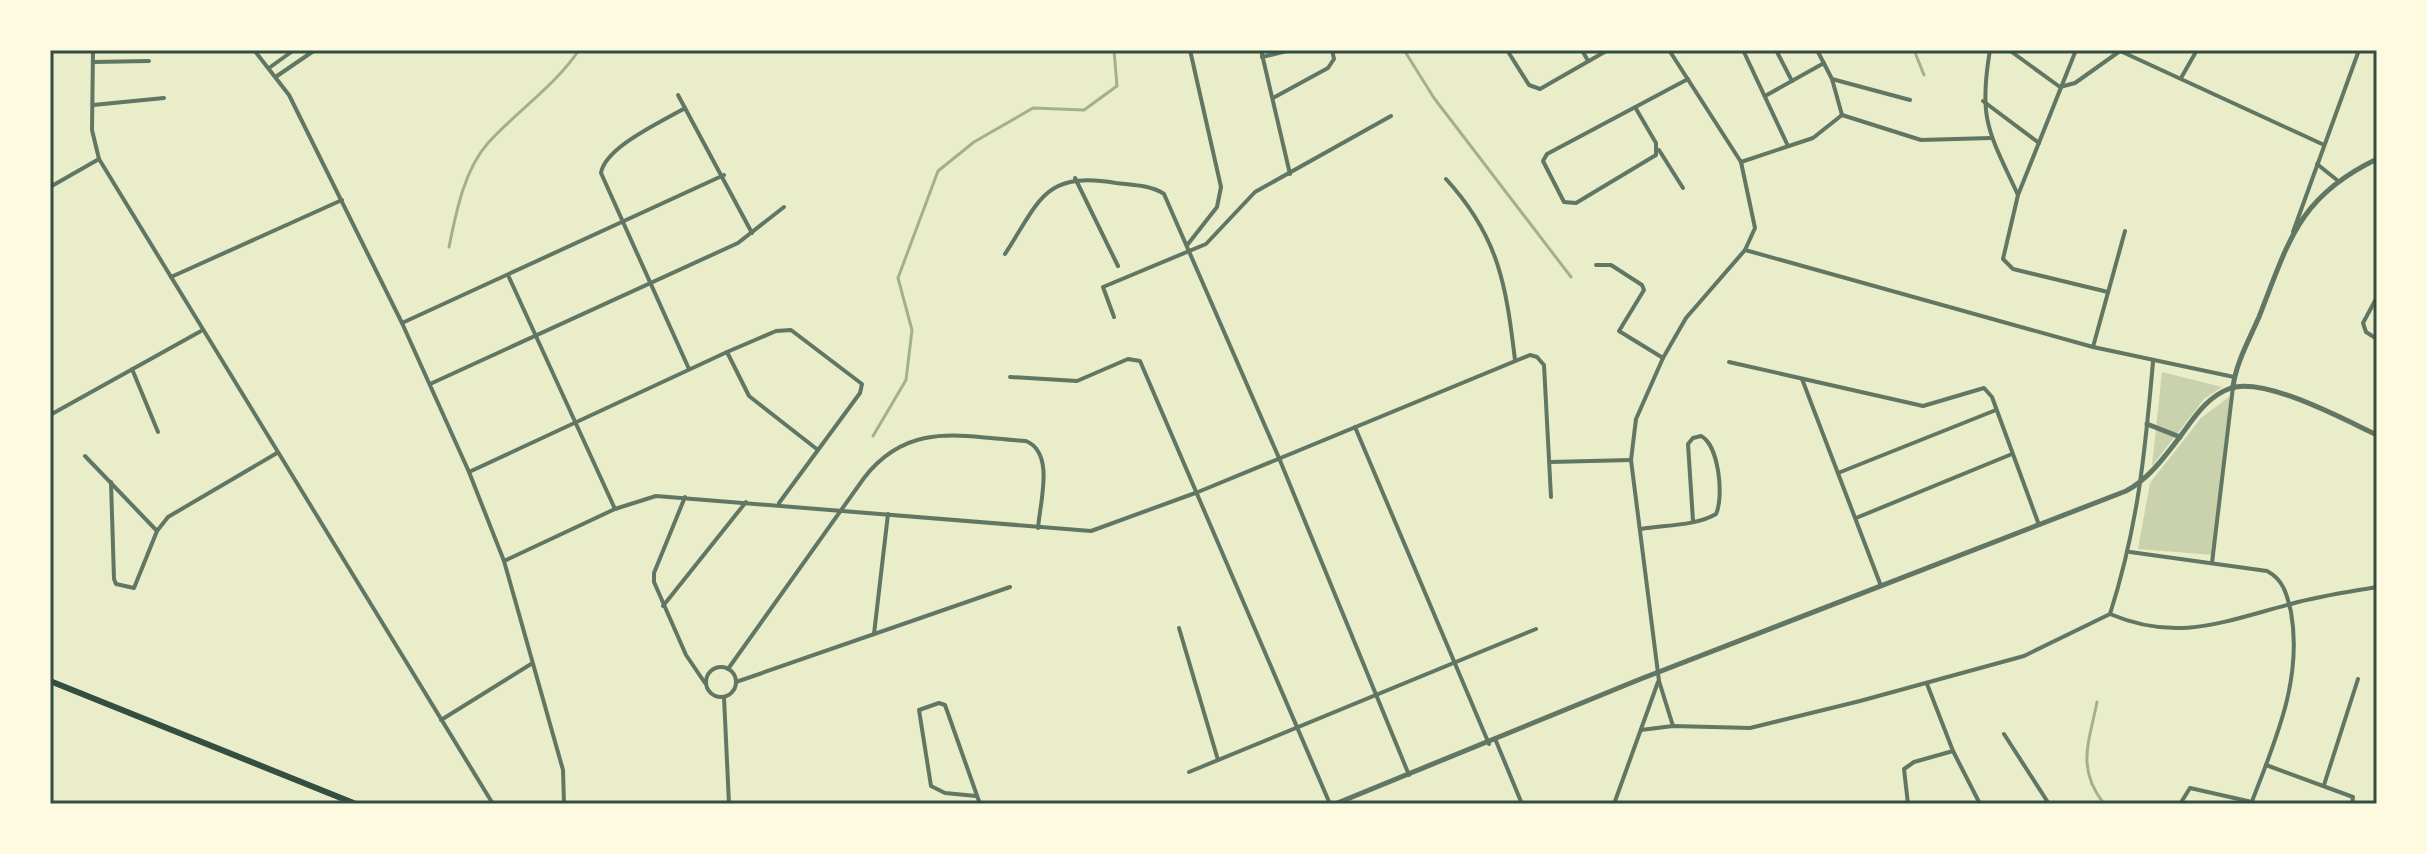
<svg xmlns="http://www.w3.org/2000/svg" width="2427" height="854" font-family="'Public Sans',sans-serif">
  <style>
    .green { fill: #cad2ad }
    .lines { fill: none; stroke-linecap: round; stroke-linejoin: round }
    .stream { stroke: #a3b18a; stroke-width: 3 }
    .minor { stroke: #617663; stroke-width: 4 }
    .tertiary { stroke: #617663; stroke-width: 5 }
    .secondary { stroke: #344e41; stroke-width: 6 }
    .neatline { fill: none; stroke: #344e41; stroke-width: 3 }
  </style>
  <rect width="100%" height="100%" fill="#e9edc9"/>
  <g class="green">
    <path d="M2162 372 2222 387 2204 399 2152 466Z"/>
    <path d="M2233 394 2213 555 2138 549 2150 483 2201 418Z"/>
  </g>
  <g class="lines">
    <g class="stream">
      <path d="M1404 50 1434 98 1571 277"/>
      <path d="M1914 50 1924 75"/>
      <path d="M449 247C456 213 464 170 488 143 518 110 554 87 579 50"/>
      <path d="M873 436 906 380 912 330 898 278 938 171 974 142 1033 108 1084 110 1117 86 1114 50"/>
      <path d="M2097 702C2089 743 2076 768 2104 804"/>
    </g>
    <g class="minor">
      <path d="M93 50 92 130 99 159 493 804"/>
      <path d="M254 50 289 95 402 323 469 472 504 561 563 770 564 804"/>
      <path d="M1261 50 1290 174"/>
      <path d="M1507 50 1529 85 1540 89 1608 50"/>
      <path d="M1582 50 1588 61"/>
      <path d="M1669 50 1741 162 1755 228 1745 250 1686 318 1663 358 1636 419 1631 460 1659 681 1673 726"/>
      <path d="M1743 50 1788 146"/>
      <path d="M1776 50 1792 81"/>
      <path d="M1817 50 1832 79 1910 100"/>
      <path d="M1990 50C1978 120 1989 132 2018 195"/>
      <path d="M2009 50 2060 87 2075 83 2120 51"/>
      <path d="M2076 50 2018 195 2003 259 2013 269 2108 292"/>
      <path d="M2118 50 2322 144"/>
      <path d="M1262 57 1291 50"/>
      <path d="M93 62 149 61"/>
      <path d="M269 68 294 50"/>
      <path d="M277 76 315 50"/>
      <path d="M2181 78 2197 50"/>
      <path d="M1832 79 1842 115 1921 140 1991 138"/>
      <path d="M678 95 752 233"/>
      <path d="M1765 96 1824 63"/>
      <path d="M1273 98 1328 68 1334 59 1332 50"/>
      <path d="M1983 101 2039 143"/>
      <path d="M93 105 164 98"/>
      <path d="M1635 107 1656 143V155L1576 203 1564 202 1543 161 1547 154 1688 79"/>
      <path d="M685 108C663 121 605 147 601 173L689 369"/>
      <path d="M1659 150 1683 188"/>
      <path d="M1741 162 1813 138 1842 115"/>
      <path d="M2317 164 2337 180"/>
      <path d="M1075 178 1118 266"/>
      <path d="M1446 179C1499 237 1506 285 1515 360"/>
      <path d="M50 187 99 159"/>
      <path d="M2293 232 2359 50"/>
      <path d="M1188 244 1217 207 1221 187 1190 50"/>
      <path d="M1745 250 2093 347 2234 377"/>
      <path d="M1005 254C1040 200 1044 171 1116 183 1132 185 1151 185 1164 194L1279 458 1409 775"/>
      <path d="M1596 265H1611L1642 285 1644 290 1619 331 1663 358"/>
      <path d="M508 275 615 509"/>
      <path d="M171 277 342 200"/>
      <path d="M2377 297 2363 323 2366 332 2377 339"/>
      <path d="M1114 317 1103 287 1206 244 1255 192 1391 116"/>
      <path d="M402 323 724 175"/>
      <path d="M2093 347 2125 231"/>
      <path d="M727 352 749 396 818 450"/>
      <path d="M1729 362 1923 406 1984 388 1992 397 2039 525"/>
      <path d="M132 369 158 432"/>
      <path d="M1010 377 1077 381 1128 359 1140 361 1330 804"/>
      <path d="M1802 379 1881 586"/>
      <path d="M430 384 738 243 784 207"/>
      <path d="M50 415 201 331"/>
      <path d="M1355 427 1489 744"/>
      <path d="M85 456 157 531"/>
      <path d="M1550 462 1631 460"/>
      <path d="M469 472 727 352 776 331 791 330 862 384 860 393 779 503"/>
      <path d="M1838 473 1996 410"/>
      <path d="M111 482 114 579 116 584 134 588 157 531 168 517 277 453"/>
      <path d="M685 497 654 573V582L686 655 705 683"/>
      <path d="M1856 518 2012 454"/>
      <path d="M1641 529C1664 525 1696 526 1716 514 1724 497 1719 445 1701 436L1693 438 1688 444 1693 521"/>
      <path d="M2130 552 2267 571C2284 580 2287 595 2291 612 2303 680 2275 741 2251 804"/>
      <path d="M504 561 615 509 656 496 1091 531 1198 492 1530 355 1537 357 1544 365 1551 497"/>
      <path d="M2212 563 2233 387"/>
      <path d="M663 606 746 502"/>
      <path d="M2110 614C2178 643 2225 621 2291 604 2319 596 2348 592 2377 587"/>
      <path d="M2110 614C2138 526 2145 453 2153 362"/>
      <path d="M1179 628 1218 760"/>
      <path d="M874 634 888 514"/>
      <circle cx="721" cy="682" r="15"/>
      <path d="M728 669 864 478C909 420 962 437 1026 441 1055 453 1040 502 1038 528"/>
      <path d="M736 682 1010 587"/>
      <path d="M1927 684 1953 751 1980 804"/>
      <path d="M724 697 729 804"/>
      <path d="M441 720 531 664"/>
      <path d="M1641 730 1673 726 1750 728 1860 701 2024 656 2110 614"/>
      <path d="M2004 734 2049 804"/>
      <path d="M1496 741 1522 804"/>
      <path d="M2266 765 2353 797 2352 804"/>
      <path d="M1189 772 1536 629"/>
      <path d="M2324 785 2358 679"/>
      <path d="M976 796 945 793 931 786 919 710 939 703 945 705 980 804"/>
      <path d="M1614 804 1658 682"/>
      <path d="M1908 804 1904 769 1914 762 1953 751"/>
      <path d="M2180 804 2190 788 2252 802"/>
    </g>
    <g class="tertiary">
      <path d="M2233 387C2236 363 2249 340 2259 317 2289 241 2298 197 2377 159"/>
      <path d="M2147 424 2180 437"/>
      <path d="M1335 804 1638 680 2126 491C2149 479 2166 455 2182 434 2195 416 2208 396 2231 388 2266 377 2345 420 2377 435"/>
    </g>
    <path class="secondary" d="M50 681 356 804"/>
  </g>
  <rect width="2427" height="854" fill="none" stroke="#fefae0" stroke-width="104"/>
  <rect x="52" y="52" width="2323" height="750" class="neatline"/>
</svg>
